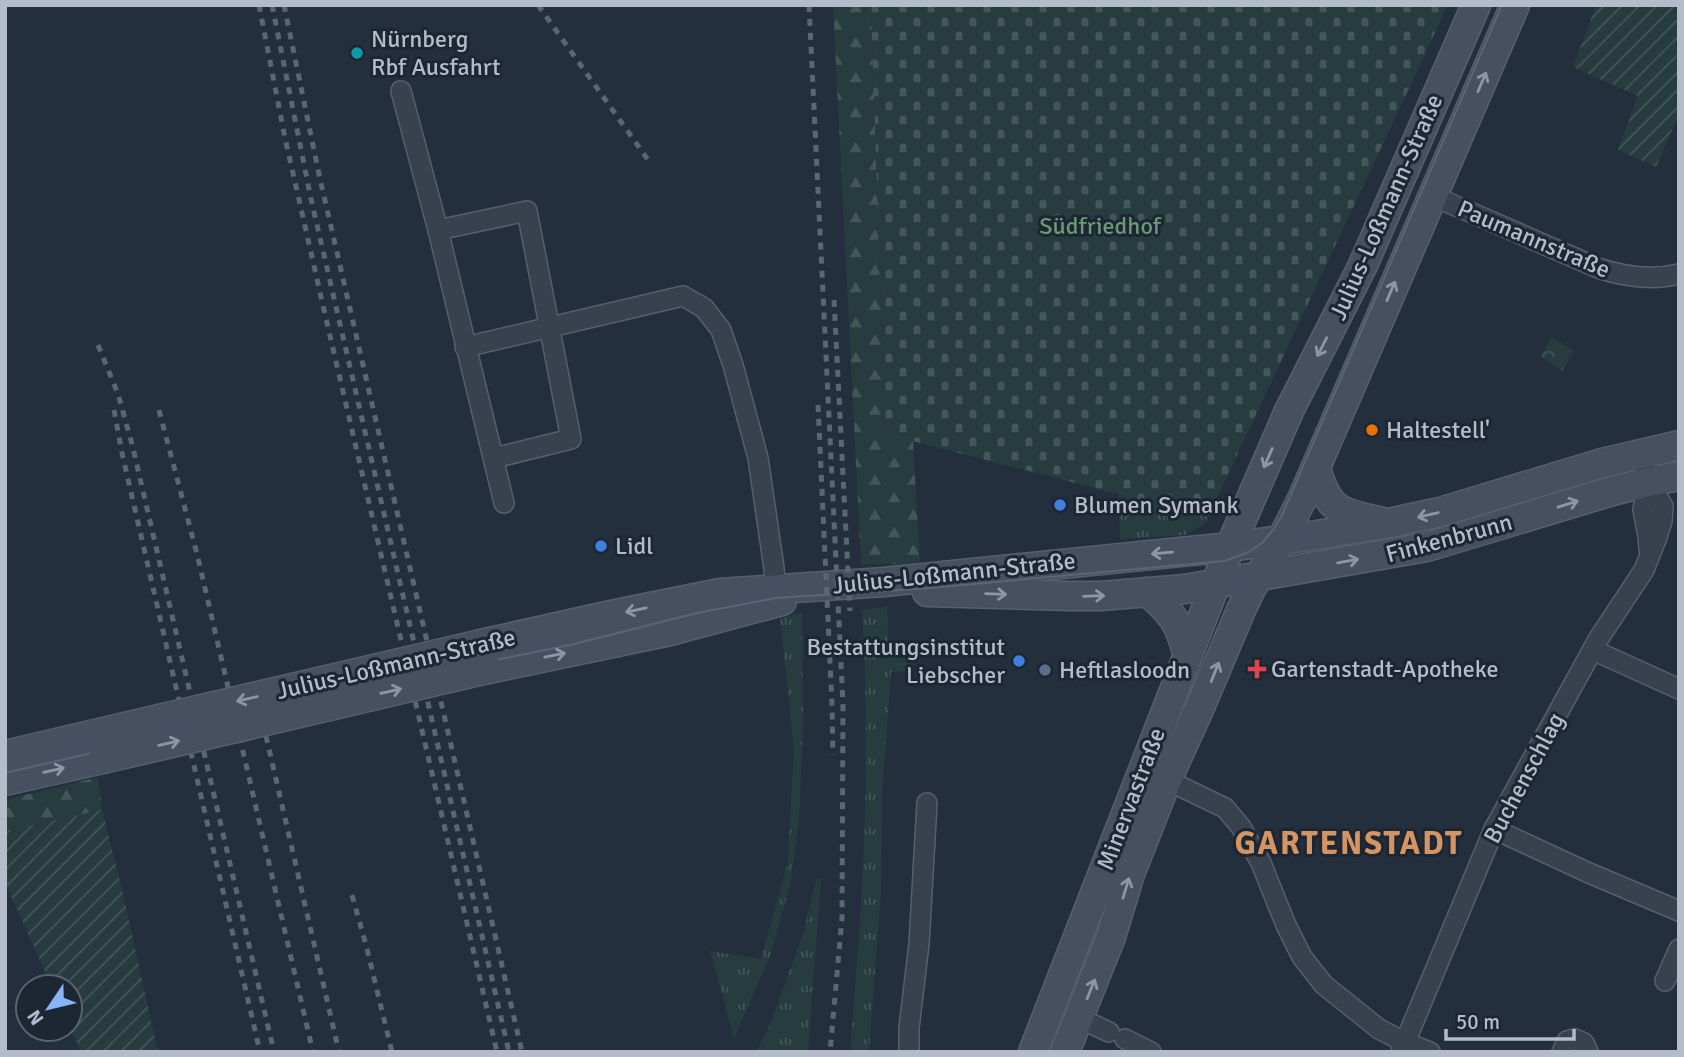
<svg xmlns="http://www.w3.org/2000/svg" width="1684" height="1057" font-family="Signika,sans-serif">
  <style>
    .grass { fill: url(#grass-tufts) }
    .forest { fill: url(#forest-firs) }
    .cemetery { fill: url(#cemetery-stones) }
    .park { fill: url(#park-crowns) }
    .garden { fill: url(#garden-furrows) }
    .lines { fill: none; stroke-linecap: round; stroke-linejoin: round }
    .minor-casing { stroke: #565f6c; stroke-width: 22 }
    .secondary-casing { stroke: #565f6c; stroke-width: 31 }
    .minor { stroke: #38414e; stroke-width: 19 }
    .secondary { stroke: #465061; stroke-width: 28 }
    .tram { stroke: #5a6575; stroke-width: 2 }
    .rail { stroke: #5a6575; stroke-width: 5; stroke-dasharray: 7 7; stroke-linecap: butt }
    .secondary-bridge-casing { stroke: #565f6c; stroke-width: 31; stroke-linecap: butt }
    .secondary-bridge { stroke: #465061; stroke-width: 28 }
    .oneway { stroke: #8e96a5 }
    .culture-dot { fill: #0f9aa8; stroke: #1d2633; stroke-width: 2.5 }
    .food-dot { fill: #e8710a; stroke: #1d2633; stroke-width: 2.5 }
    .shop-dot { fill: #3f7fe0; stroke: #1d2633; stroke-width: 2.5 }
    .health-dot { fill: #e0444e; stroke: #1d2633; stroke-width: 2.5 }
    .service-dot { fill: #5c6f8a; stroke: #1d2633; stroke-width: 2.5 }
    .labels { text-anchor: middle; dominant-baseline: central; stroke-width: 6; stroke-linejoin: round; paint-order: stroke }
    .poi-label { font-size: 24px; fill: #b4bcc9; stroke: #1d2633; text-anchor: start }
    .street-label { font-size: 24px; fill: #b4bcc9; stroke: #1d2633 }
    .park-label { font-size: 24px; fill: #6b9a76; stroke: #1d2633 }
    .district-label { font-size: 32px; font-weight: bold; letter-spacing: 2px; fill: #d59563; stroke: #1d2633 }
  </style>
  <defs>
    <pattern id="grass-tufts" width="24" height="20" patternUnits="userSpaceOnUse" patternTransform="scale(1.75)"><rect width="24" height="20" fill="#263c3f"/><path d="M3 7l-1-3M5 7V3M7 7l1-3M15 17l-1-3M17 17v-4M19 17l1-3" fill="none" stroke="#435659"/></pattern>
    <pattern id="forest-firs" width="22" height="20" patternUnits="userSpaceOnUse" patternTransform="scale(1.75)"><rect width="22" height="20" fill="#263c3f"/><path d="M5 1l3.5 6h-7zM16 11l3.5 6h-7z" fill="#435659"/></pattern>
    <pattern id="cemetery-stones" width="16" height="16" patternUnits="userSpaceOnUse" patternTransform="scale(1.75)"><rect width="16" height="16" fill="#263c3f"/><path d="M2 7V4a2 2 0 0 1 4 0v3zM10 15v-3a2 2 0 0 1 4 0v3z" fill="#435659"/></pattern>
    <pattern id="park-crowns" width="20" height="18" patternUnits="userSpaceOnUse" patternTransform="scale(1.75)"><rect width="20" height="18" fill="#263c3f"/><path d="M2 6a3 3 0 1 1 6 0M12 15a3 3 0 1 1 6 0" fill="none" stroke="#435659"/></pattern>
    <pattern id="garden-furrows" width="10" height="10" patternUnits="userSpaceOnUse" patternTransform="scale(1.75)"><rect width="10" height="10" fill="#263c3f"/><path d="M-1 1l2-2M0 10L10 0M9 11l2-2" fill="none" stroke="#435659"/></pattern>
  </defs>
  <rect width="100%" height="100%" fill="#242f3e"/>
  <g class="grass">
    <path d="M1119 493 1208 517 1207 522 1185 535 1120 539Z"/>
    <path d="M887 607 889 657H912L914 671 891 672 882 794 881 891 870 1039 869 1052H850C855 990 860 928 863 866 867 781 867 695 862 610Z"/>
    <path d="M802 613 803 726 799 819 790 886 770 956 734 1038 710 951 761 959 788 861 794 748 780 618Z"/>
    <path d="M816 879 821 880 808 1052H756L770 1025 804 932Z"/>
  </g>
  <g class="forest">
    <path d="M833 5H871L885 434 913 441 920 564H861Z"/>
    <path d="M98 777 102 810 5 831V800Z"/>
  </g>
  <path class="cemetery" d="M871 5H1448L1208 517 885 434Z"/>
  <path class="park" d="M1552 337 1574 351 1562 371 1540 356Z"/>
  <g class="garden">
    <path d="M1596 5H1679V114L1656 167 1618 150 1638 96 1573 67Z"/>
    <path d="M102 810 122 889 158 1052H81L70 1028V987H52L5 883V831Z"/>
  </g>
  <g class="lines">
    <defs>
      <g id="minor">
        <path d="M401 91 438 230 504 503"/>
        <path d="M1433 196 1598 268C1625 277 1651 281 1679 274"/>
        <path d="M438 230 527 211 571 439 494 458"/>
        <path d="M465 347 683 296 704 308 721 330 733 365 758 458 774 568 776 600"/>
        <path d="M1642 453 1648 482 1643 510 1648 536 1649 549"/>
        <path d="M1593 650 1679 689"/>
        <path d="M1167 780 1225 808 1241 827 1261 863 1286 925 1302 957 1324 985 1379 1029 1404 1042 1430 1052"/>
        <path d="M1494 829 1589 873 1679 911"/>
        <path d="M1665 981 1679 949"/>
        <path d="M1079 1018 1109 1032"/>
        <path d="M1125 1039 1151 1052"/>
        <path d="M909 1052V1028L919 944 927 803"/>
        <path d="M1401 1052 1494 829 1599 638 1644 570 1657 537 1662 521 1663 506 1648 482"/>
        <path d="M1562 1052 1567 1041 1575 1039 1584 1043 1588 1052"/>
      </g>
      <g id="secondary">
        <path d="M1316 468C1328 510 1338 512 1379 521"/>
        <path d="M927 592 1070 596H1101L1185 589 1427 547 1609 492 1648 482 1679 476"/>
        <path d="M1147 592C1171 611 1180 624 1187 653"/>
        <path d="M481 644 616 614 720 593 884 582 1230 547 1317 535 1389 523 1440 512 1602 463 1679 445"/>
        <path d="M488 669 670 631 782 601"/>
        <path d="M5 755 99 733"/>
        <path d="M5 781 103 759"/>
        <path d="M1033 1052 1230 547 1289 411 1363 265 1476 5"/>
        <path d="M1065 1052 1111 937 1130 874 1167 780 1201 705 1241 610 1252 587 1281 541 1303 497 1515 5"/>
      </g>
    </defs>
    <use href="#minor" class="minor-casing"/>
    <use href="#secondary" class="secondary-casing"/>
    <use href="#minor" class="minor"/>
    <use href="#secondary" class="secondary"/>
    <path class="tram" d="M5 773 485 662 570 645 697 613 776 598 930 588 1224 561 1249 552 1262 543 1274 529 1282 515 1502 5"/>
    <g class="rail">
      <path d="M259 5 285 138 324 310 497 1052"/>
      <path d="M272 5 311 199 509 1052"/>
      <path d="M284 5 320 179 522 1052"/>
      <path d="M538 5 651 164"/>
      <path d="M809 5 843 705 842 918 830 1052"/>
      <path d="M834 300 850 611"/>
      <path d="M98 345 118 394 132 444 274 1052"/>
      <path d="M818 405 832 705 833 755"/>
      <path d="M114 410 122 453 260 1052"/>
      <path d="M159 410 197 554 313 1052"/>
      <path d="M266 736 339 1052"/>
      <path d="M352 895 366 945 392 1052"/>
    </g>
    <defs>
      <g id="secondary-bridge">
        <path d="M99 733 481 644"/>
        <path d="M103 759 488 669"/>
      </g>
    </defs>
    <use href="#secondary-bridge" class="secondary-bridge-casing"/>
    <use href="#secondary-bridge" class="secondary-bridge"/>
  </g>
  <defs><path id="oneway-shaft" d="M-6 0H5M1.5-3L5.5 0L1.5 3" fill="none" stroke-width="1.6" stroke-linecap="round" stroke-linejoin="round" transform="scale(1.75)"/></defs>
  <g class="oneway">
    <use href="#oneway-shaft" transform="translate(1482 82) rotate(-67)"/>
    <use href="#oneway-shaft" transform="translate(1391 291) rotate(-67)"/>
    <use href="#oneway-shaft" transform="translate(1322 347) rotate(117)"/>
    <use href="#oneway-shaft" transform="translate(1268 458) rotate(114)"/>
    <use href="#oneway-shaft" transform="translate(1568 504) rotate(-17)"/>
    <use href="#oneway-shaft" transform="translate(1428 515) rotate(167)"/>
    <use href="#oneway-shaft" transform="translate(1162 553) rotate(175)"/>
    <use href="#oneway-shaft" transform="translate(1348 561) rotate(-10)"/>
    <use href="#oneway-shaft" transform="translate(996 594) rotate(2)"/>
    <use href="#oneway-shaft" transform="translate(1094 596) rotate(-2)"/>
    <use href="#oneway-shaft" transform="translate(636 610) rotate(168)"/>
    <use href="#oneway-shaft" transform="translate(555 655) rotate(-11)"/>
    <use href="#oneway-shaft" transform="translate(1215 672) rotate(-68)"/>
    <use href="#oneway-shaft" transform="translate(391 691) rotate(-13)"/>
    <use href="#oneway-shaft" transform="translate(247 699) rotate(167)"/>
    <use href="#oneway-shaft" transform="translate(169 743) rotate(-13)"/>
    <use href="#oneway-shaft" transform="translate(54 770) rotate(-13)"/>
    <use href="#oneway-shaft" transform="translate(1126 888) rotate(-73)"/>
    <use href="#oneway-shaft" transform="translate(1091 989) rotate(-68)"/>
  </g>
  <circle class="culture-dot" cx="357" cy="53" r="7"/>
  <circle class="food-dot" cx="1372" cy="430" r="7"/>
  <g class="shop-dot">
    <circle cx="1060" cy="505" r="7"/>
    <circle cx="601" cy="546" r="7"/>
    <circle cx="1019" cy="661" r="7"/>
  </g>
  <path class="health-dot" d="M1253.5 658.5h7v7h7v7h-7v7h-7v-7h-7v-7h7z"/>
  <circle class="service-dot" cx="1045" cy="670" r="7"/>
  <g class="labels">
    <g class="poi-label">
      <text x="371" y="39">Nürnberg<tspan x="371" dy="28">Rbf Ausfahrt</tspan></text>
      <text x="1386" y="430">Haltestell'</text>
      <text x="1074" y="505">Blumen Symank</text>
      <text x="615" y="546">Lidl</text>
      <text x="1005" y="647" text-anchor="end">Bestattungsinstitut<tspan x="1005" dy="28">Liebscher</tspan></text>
      <text x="1271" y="669">Gartenstadt-Apotheke</text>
      <text x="1059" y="670">Heftlasloodn</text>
    </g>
    <g class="street-label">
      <text transform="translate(1386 207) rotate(-66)">Julius-Loßmann-Straße</text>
      <text transform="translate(1534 239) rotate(23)">Paumannstraße</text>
      <text transform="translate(1449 538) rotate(-15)">Finkenbrunn</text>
      <text transform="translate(954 573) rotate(-6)">Julius-Loßmann-Straße</text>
      <text transform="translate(396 664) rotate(-13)">Julius-Loßmann-Straße</text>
      <text transform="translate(1524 778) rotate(-62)">Buchenschlag</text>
      <text transform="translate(1131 799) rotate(-69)">Minervastraße</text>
    </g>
    <g class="park-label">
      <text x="1100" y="226">Südfriedhof</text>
    </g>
    <g class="district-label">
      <text x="1349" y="843">GARTENSTADT</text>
    </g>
  </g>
  <rect width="1684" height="1057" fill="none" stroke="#b4bcc9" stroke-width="14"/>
  <g transform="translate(49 1008) rotate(235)"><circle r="33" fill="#1d2633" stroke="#59626f" stroke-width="2"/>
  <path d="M0-5L12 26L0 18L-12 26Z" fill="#8ab4f8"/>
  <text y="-10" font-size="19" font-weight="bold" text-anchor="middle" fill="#b4bcc9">N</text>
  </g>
  <path d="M1446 1029v10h128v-10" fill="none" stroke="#b4bcc9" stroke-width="3.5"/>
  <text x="1456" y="1029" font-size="21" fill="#b4bcc9" stroke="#1d2633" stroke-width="5" paint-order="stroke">50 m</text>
</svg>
